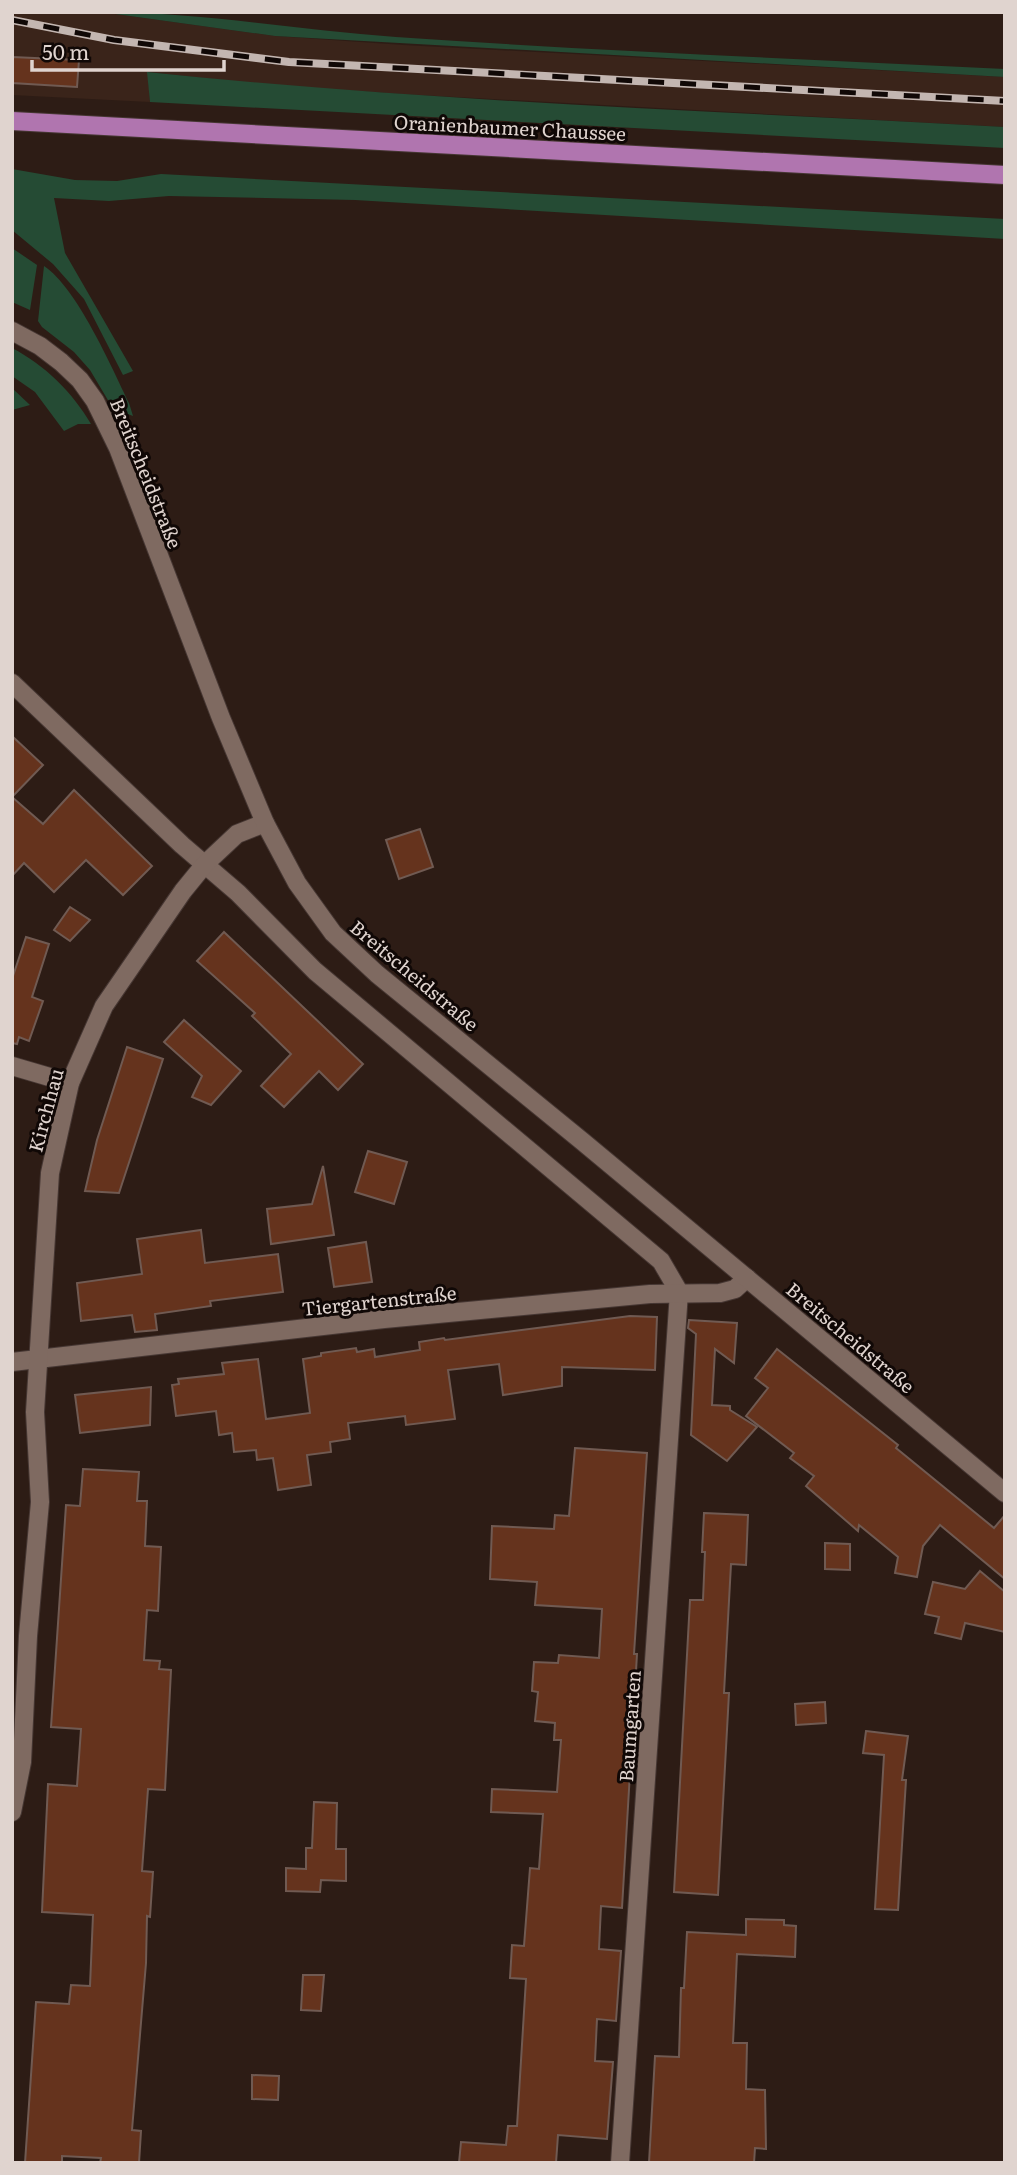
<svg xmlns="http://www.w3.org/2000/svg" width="1017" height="2175" font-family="Literata,serif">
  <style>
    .built { fill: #3a241a }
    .green { fill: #254b34 }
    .building { fill: #65331d; stroke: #705a52; stroke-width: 2 }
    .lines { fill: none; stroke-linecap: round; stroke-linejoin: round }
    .minor-casing { stroke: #463733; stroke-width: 20 }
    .tertiary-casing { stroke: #463733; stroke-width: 20 }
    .primary-casing { stroke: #463733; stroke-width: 20 }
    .minor { stroke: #7f6a61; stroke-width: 18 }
    .tertiary { stroke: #7f6a61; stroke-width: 18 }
    .primary { stroke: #b075af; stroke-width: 18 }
    .rail-casing { stroke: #c3b6b1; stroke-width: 8 }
    .rail { stroke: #100806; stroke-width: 5; stroke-dasharray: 16; stroke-linecap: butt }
    .labels { text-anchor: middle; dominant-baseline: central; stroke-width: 6; stroke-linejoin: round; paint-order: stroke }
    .street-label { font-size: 19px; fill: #e0d4cf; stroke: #100806 }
  </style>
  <rect width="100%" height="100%" fill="#2d1c15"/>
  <path class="built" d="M12 12H101L275 36 403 45 1005 77V127L401 94 267 85 148 72 150 102 12 95Z"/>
  <g class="green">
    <path d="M101 12C199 12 298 30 396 37 599 51 802 59 1005 69V77L275 36Z"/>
    <path d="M147 72C432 102 719 111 1005 127V148L150 102Z"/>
    <path d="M12 169 75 180 117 181 161 174 1005 219V239L355 200 169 196 109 201 54 198 65 253 133 371 123 375 84 299 53 264 12 230Z"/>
    <path d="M12 248 37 265 30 310 12 302Z"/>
    <path d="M44 266C77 288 111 366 129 403L133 416 125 413 118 417 90 370 74 352 42 327 38 321Z"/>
    <path d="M12 348C45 365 73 393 91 424H78L64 431 35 392 12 376Z"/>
    <path d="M12 388 30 405 12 410Z"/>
  </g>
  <g class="building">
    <path d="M12 57 79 60 77 87 12 83Z"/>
    <path d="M12 736 43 765 12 797 43 824 74 790 152 866 123 895 86 860 54 892 24 863 12 876Z"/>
    <path d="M420 829 433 867 399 879 386 840Z"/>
    <path d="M70 907 90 920 70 941 54 930Z"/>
    <path d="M224 932 363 1064 338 1090 319 1071 284 1107 261 1086 291 1054 252 1016 255 1013 197 961Z"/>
    <path d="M26 937 49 944 32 997 43 1001 29 1041 19 1037 17 1044 12 1043V979Z"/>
    <path d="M184 1020 241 1071 211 1105 192 1097 202 1076 164 1042Z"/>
    <path d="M127 1047 163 1059 119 1193 85 1191 97 1140Z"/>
    <path d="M368 1151 407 1162 394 1204 355 1192Z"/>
    <path d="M323 1166 334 1235 271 1244 267 1209 312 1204Z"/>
    <path d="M201 1230 205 1263 278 1254 283 1292 210 1301 211 1306 155 1314 157 1330 135 1332 132 1315 81 1321 77 1283 142 1274 137 1239Z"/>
    <path d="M366 1242 372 1282 334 1287 328 1248Z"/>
    <path d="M630 1316 657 1317 655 1370 562 1367V1386L503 1395 499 1364 448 1370 455 1419 406 1425 405 1416 348 1423 350 1439 330 1442 331 1452 307 1455 311 1485 278 1490 273 1458 257 1460 256 1450 234 1452 232 1433 219 1435 216 1411 176 1416 172 1385 179 1384 178 1379 224 1374 222 1363 258 1359 266 1419 310 1413 303 1359 321 1356V1353L356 1348 357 1352 374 1349 375 1357 420 1350 419 1342 444 1338 445 1340Z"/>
    <path d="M689 1320 737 1323 734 1363 715 1349 712 1405 730 1406V1410L757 1427 727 1461 691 1435 696 1334 688 1328Z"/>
    <path d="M777 1349 898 1445 896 1448 994 1528 1005 1515V1579L940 1525 923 1546 917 1577 895 1573 898 1557 859 1525 858 1531 806 1486 814 1476 790 1458 794 1453 746 1416 768 1388 755 1378Z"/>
    <path d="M151 1387 150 1425 80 1433 75 1395Z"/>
    <path d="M575 1448 647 1453 634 1654H637L622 1908 601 1906 599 1949 621 1951 616 2021 597 2019 595 2061 613 2062 607 2139 558 2135 556 2163H459L461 2142 506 2145 508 2126H517L526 1979 510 1978 512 1945 524 1946 530 1868 539 1869 543 1814 491 1812 492 1789 557 1792 561 1740H554L555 1723 535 1721 538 1692 532 1691 534 1662 558 1663 559 1655 599 1658 602 1609 535 1605 537 1582 490 1579 492 1526 554 1529 555 1515 569 1516Z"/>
    <path d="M83 1469 139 1472 137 1501H147L145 1546 161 1547 158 1611 147 1610 144 1660 160 1661 159 1669 171 1670 165 1790 148 1789 142 1871 153 1872 150 1917 147 1916 146 1963 132 2130 141 2131 139 2163H100L101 2158 62 2156V2163H25L36 2002 69 2004 71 1985 90 1986 93 1915 42 1912 48 1784 77 1786 81 1729 51 1727 66 1505 80 1506Z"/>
    <path d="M704 1513 748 1515 746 1565 731 1564 724 1693H729L718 1895 674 1892 690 1600H703L705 1552H702Z"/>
    <path d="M825 1543 850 1544V1570L825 1569Z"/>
    <path d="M980 1571 1005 1592V1632L965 1623 961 1639 935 1633 939 1617 925 1614 933 1582 965 1589Z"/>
    <path d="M825 1702 826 1723 796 1725 795 1704Z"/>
    <path d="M866 1731 908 1736 902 1780H906L898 1910 875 1909 884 1755 863 1753Z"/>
    <path d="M314 1802 337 1803 336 1849H346V1881L321 1880 320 1892 286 1891V1868L306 1869V1848H312Z"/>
    <path d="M746 1919 784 1920V1925L796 1926 795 1957 737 1954 733 2043H747L746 2089 765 2090 766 2149 755 2148 754 2163H649L655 2056 679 2057 681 1988H684L687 1932 746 1935Z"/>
    <path d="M303 1975H324L321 2011 301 2010Z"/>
    <path d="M252 2075 279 2076 278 2100 252 2099Z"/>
  </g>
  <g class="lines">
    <defs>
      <g id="minor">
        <path d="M12 683 182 845 238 893 315 971 661 1261 679 1292 620 2163"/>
        <path d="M12 1066 70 1083"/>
        <path d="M12 1362 384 1319 650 1294 720 1293 735 1289 747 1278"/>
        <path d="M12 1812 22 1762 28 1636 40 1502 35 1412 50 1173 70 1083 104 1006 183 891 205 864 237 834 265 823"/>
      </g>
      <path id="tertiary" d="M12 331 40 346 61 362 80 380 95 401 118 448 221 718 265 823 297 883 333 933 377 974 582 1141 1005 1493"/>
      <path id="primary" d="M12 121 1005 175"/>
    </defs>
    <use href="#minor" class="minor-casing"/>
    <use href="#tertiary" class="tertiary-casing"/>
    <use href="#primary" class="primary-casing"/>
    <use href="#minor" class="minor"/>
    <use href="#tertiary" class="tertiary"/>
    <use href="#primary" class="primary"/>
    <defs>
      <path id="rail" d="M12 20 114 40 289 62 1005 101"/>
    </defs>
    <use href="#rail" class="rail-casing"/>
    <use href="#rail" class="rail"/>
  </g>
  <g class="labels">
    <g class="street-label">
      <text transform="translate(510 127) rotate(3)">Oranienbaumer Chaussee</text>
      <text transform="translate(147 473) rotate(68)">Breitscheidstraße</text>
      <text transform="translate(415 975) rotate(40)">Breitscheidstraße</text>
      <text transform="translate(45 1110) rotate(-75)">Kirchhau</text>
      <text transform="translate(379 1300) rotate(-6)">Tiergartenstraße</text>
      <text transform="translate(851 1337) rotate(40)">Breitscheidstraße</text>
      <text transform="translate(629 1726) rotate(-86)">Baumgarten</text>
    </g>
  </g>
  <rect width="1017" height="2175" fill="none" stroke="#e0d4cf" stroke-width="28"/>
  <path d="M32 60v10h192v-10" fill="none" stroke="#e0d4cf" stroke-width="3.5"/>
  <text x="42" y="60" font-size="21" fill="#e0d4cf" stroke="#100806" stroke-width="5" paint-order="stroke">50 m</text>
</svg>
